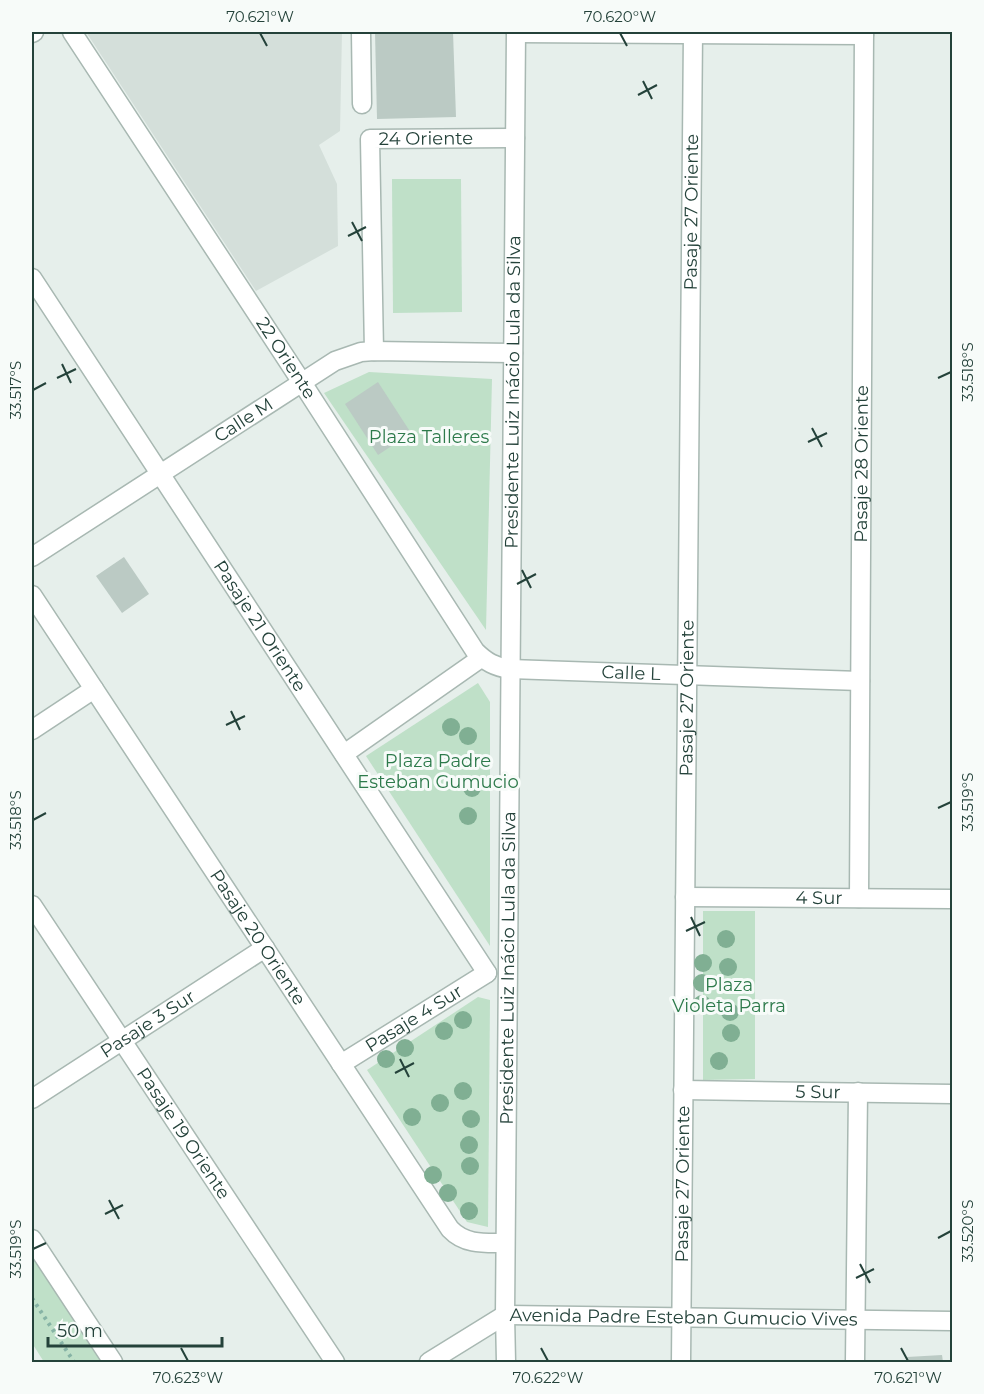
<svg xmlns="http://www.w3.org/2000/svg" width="984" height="1394" font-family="Montserrat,sans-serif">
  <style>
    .built { fill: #d4dfda }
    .green { fill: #bfe0c8 }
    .building { fill: #bbcac4 }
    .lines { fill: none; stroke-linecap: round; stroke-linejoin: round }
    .minor-casing { stroke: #a8b8b2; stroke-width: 21 }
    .tertiary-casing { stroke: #a8b8b2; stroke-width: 21 }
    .path { stroke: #86b3a5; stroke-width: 4; stroke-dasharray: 3 4.5; stroke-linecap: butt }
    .minor { stroke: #fff; stroke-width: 18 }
    .tertiary { stroke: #fff; stroke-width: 18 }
    .tree { fill: #80af93 }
    .ticks { fill: none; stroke: #24423a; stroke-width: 2 }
    .labels { text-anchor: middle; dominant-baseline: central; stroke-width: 6; stroke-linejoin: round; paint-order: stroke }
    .street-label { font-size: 18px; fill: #24423a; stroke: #f7fbf9 }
    .park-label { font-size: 18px; fill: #2d7a4b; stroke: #f7fbf9 }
    .neatline { fill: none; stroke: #24423a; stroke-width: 2 }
    .ticks-label { font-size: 15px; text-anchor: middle; fill: #24423a }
  </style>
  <rect width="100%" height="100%" fill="#e6efeb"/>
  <path class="built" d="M86 32H342L340 131 319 145 337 184 338 246 256 291Z"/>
  <g class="green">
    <path d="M392 179H461L462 312 393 313Z"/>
    <path d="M369 372 492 379 486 630 324 393Z"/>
    <path d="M478 683 490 702V946L366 756Z"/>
    <path d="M703 911H755V1079L703 1080Z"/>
    <path d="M478 997 490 1000 488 1227 467 1222 367 1070Z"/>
    <path d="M32 1253 105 1362H44L32 1343Z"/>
  </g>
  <g class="building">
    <path d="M375 32H453L456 117 377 119Z"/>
    <path d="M378 382 411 433 378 455 345 404Z"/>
    <path d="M124 557 149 594 122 613 96 576Z"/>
    <path d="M942 1355 943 1362H907V1357Z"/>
  </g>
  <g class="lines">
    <defs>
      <g id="minor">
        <path id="s1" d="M72 32 301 381 475 651C486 662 495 667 510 669L860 681"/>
        <path d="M361 32 362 104"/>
        <path d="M32 33 34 32"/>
        <path d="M516 33 864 35"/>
        <path id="s2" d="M32 278 487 973"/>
        <path id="s3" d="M374 351 370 139 515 138"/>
        <path id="s4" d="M32 557 335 361 361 352 374 351 513 353"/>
        <path id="s5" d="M32 595 450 1229C465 1245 485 1243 505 1243"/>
        <path d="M32 730 94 689"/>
        <path d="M344 754 481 658"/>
        <path id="s6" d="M685 897 952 899"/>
        <path id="s7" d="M859 898 864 32"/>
        <path id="s8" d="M32 905 335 1362"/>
        <path id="s9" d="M341 1064 487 973"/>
        <path id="s10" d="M683 1090 952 1094"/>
        <path id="s11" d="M32 1099 265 948"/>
        <path d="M32 1239 113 1362"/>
        <path id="s12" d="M506 1362 505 1315 516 32"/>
        <path id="s13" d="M681 1362 693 32"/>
        <path d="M855 1362 858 1092"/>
      </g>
      <g id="tertiary">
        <path id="s14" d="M429 1362 505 1315 952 1321"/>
      </g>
    </defs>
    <use href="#minor" class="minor-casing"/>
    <use href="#tertiary" class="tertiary-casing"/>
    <path class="path" d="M32 1298 74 1362"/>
    <use href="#minor" class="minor"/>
    <use href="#tertiary" class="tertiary"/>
  </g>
  <g class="tree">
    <circle cx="451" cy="727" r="9"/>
    <circle cx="468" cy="736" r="9"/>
    <circle cx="472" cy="788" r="9"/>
    <circle cx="468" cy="816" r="9"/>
    <circle cx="726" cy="939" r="9"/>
    <circle cx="703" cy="963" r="9"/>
    <circle cx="728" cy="967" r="9"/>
    <circle cx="702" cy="983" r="9"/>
    <circle cx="702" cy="1004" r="9"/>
    <circle cx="730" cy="1012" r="9"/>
    <circle cx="463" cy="1020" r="9"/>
    <circle cx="444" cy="1031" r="9"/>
    <circle cx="731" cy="1033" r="9"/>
    <circle cx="405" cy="1048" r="9"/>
    <circle cx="386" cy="1059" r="9"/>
    <circle cx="719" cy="1061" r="9"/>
    <circle cx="463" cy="1091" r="9"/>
    <circle cx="440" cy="1103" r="9"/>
    <circle cx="412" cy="1117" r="9"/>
    <circle cx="471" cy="1119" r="9"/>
    <circle cx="469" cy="1145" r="9"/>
    <circle cx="470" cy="1166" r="9"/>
    <circle cx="433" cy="1175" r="9"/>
    <circle cx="448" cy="1193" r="9"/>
    <circle cx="469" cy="1211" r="9"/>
  </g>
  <path class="ticks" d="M260 33 267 46M620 33 627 46M643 81 652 99M638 95 657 85M352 222 362 241M348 236 366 227M62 364 71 383M57 378 76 369M938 378 951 372M33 390 46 383M812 428 822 447M808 442 827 433M522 570 531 588M517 584 536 574M231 711 240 730M226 725 245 716M938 808 951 802M33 820 46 813M691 917 700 936M686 931 705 922M400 1059 409 1077M395 1073 414 1063M109 1200 119 1219M105 1214 123 1205M938 1238 951 1231M33 1249 46 1243M860 1264 870 1283M856 1278 874 1269M181 1348 188 1361M541 1348 548 1361M901 1348 908 1361"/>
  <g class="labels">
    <g class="street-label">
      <text stroke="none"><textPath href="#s3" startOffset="268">24 Oriente</textPath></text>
      <text stroke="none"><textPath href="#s13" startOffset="1150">Pasaje 27 Oriente</textPath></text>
      <text stroke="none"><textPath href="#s1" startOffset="390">22 Oriente</textPath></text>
      <text stroke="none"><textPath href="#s12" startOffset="970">Presidente Luiz Inácio Lula da Silva</textPath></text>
      <text stroke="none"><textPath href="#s4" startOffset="252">Calle M</textPath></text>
      <text stroke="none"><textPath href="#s7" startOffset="434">Pasaje 28 Oriente</textPath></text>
      <text stroke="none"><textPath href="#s2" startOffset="416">Pasaje 21 Oriente</textPath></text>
      <text stroke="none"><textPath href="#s1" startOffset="900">Calle L</textPath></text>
      <text stroke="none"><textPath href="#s13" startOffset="664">Pasaje 27 Oriente</textPath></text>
      <text stroke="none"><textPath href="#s6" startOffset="134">4 Sur</textPath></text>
      <text stroke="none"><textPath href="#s5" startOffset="410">Pasaje 20 Oriente</textPath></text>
      <text stroke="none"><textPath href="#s12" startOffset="394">Presidente Luiz Inácio Lula da Silva</textPath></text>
      <text stroke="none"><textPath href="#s9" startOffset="86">Pasaje 4 Sur</textPath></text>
      <text stroke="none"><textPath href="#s11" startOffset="138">Pasaje 3 Sur</textPath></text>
      <text stroke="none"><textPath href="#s10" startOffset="135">5 Sur</textPath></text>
      <text stroke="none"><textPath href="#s8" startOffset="274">Pasaje 19 Oriente</textPath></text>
      <text stroke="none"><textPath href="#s13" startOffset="178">Pasaje 27 Oriente</textPath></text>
      <text stroke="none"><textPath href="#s14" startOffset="268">Avenida Padre Esteban Gumucio Vives</textPath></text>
    </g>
    <g class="park-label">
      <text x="429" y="437">Plaza Talleres</text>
      <text x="438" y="761">Plaza Padre<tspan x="438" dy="21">Esteban Gumucio</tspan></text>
      <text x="729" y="985">Plaza<tspan x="729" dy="21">Violeta Parra</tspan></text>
    </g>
  </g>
  <rect width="984" height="1394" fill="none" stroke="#f7fbf9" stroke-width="66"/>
  <path d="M48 1337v9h174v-9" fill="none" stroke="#24423a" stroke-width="3"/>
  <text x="57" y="1337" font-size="18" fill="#24423a" stroke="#f7fbf9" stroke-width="4.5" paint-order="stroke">50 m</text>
  <rect x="33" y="33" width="918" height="1328" class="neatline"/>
  <g class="ticks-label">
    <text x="260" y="22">70.621°W</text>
    <text x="620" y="22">70.620°W</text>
    <text transform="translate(968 372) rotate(-90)" y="5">33.518°S</text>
    <text transform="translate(16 390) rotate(-90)" y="5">33.517°S</text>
    <text transform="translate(968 802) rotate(-90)" y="5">33.519°S</text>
    <text transform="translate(16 820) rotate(-90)" y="5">33.518°S</text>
    <text transform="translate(968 1231) rotate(-90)" y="5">33.520°S</text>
    <text transform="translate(16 1249) rotate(-90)" y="5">33.519°S</text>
    <text x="188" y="1383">70.623°W</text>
    <text x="548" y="1383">70.622°W</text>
    <text x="908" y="1383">70.621°W</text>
  </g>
</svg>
